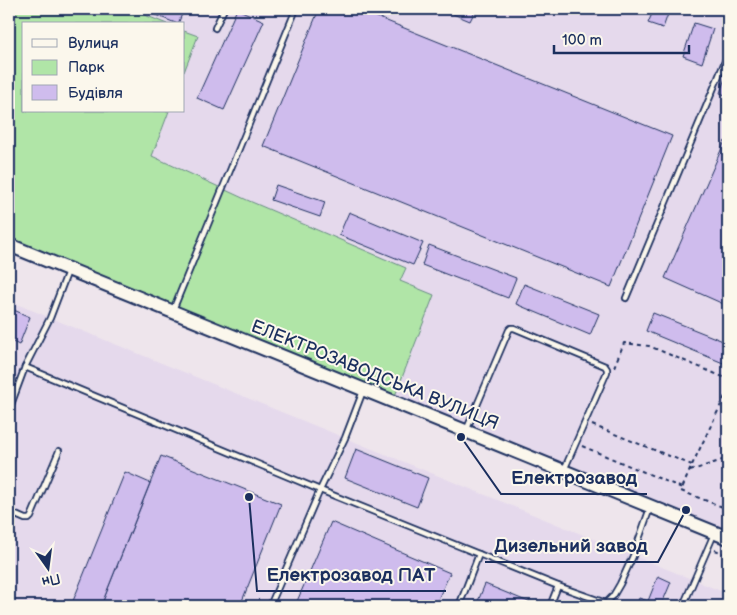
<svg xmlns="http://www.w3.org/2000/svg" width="737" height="615" font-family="'Balsamiq Sans',sans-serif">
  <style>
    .built { fill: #e5d9ec }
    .green { fill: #b0e5a7; stroke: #668a82 }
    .building { fill: #cfbced; stroke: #1b2f5e }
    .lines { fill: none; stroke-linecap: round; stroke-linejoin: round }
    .service-casing { stroke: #1b2f5e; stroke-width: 8 }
    .secondary-casing { stroke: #1b2f5e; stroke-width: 16 }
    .path { stroke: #1b2f5e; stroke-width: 2; stroke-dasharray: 4 4; stroke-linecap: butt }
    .service { stroke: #fbf7ec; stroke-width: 4.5 }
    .secondary { stroke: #fbf7ec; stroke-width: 12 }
    .labels { text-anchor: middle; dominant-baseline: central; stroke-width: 4; stroke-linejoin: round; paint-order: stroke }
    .street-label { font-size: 18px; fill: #1b2f5e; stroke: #fbf7ec }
    .leader { fill: none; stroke: #1b2f5e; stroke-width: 2 }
    .callout-dot { fill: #1b2f5e; stroke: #fbf7ec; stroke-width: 2 }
    .callout-label { font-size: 19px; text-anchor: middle; font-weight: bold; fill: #1b2f5e; stroke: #fbf7ec; stroke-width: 4; stroke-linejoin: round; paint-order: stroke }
  </style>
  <rect width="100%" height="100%" fill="#eee5ec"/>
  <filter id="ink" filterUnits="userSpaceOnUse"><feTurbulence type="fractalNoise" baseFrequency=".02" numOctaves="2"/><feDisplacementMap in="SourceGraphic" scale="10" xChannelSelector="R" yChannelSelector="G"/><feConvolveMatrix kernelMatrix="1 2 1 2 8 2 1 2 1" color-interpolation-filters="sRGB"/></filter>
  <g filter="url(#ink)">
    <g class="built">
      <path d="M130 9H728V538L393 401 400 281 406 268 247 200 151 156 169 111H184V72L197 36 184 31V24H167Z"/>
      <path d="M9 301 728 594V606H9Z"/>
    </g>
    <g class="green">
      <path d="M9 9H130L167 24H24V111H169L152 156 247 200 406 268 400 281 434 295 393 401 9 245Z"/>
      <path d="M184 31 198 36 184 72Z"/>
    </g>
    <g class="building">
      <path d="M140 9H184L178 24Z"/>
      <path d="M237 9 264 21 224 110 197 98Z"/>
      <path d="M319 9H357L672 136 611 287 263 146Z"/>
      <path d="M441 9H476L470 21Z"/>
      <path d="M654 9 668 14 663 28 648 23Z"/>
      <path d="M694 23 713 29 702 63 683 56Z"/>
      <path d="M725 78 728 79V96L720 93Z"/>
      <path d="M725 141 728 142V306L665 278Z"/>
      <path d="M276 185 325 202 320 217 271 200Z"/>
      <path d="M349 212 423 243 413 265 339 235Z"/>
      <path d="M429 245 516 278 508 298 422 265Z"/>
      <path d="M524 284 599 314 590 335 516 304Z"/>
      <path d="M9 308 30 317 19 345 9 340Z"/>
      <path d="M653 313 728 343V365L646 331Z"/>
      <path d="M356 449 428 478 417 507 345 478Z"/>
      <path d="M161 456 281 504 240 606H101Z"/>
      <path d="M125 472 150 483 101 606H71Z"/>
      <path d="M331 522 450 573 435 606H295Z"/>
      <path d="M658 576 671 582 661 606H636L639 598 648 601Z"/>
      <path d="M485 584 531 603 530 606H476Z"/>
    </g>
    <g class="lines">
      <defs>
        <g id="service">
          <path d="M215 28 224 9"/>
          <path d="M626 298 728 54"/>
          <path d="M173 310 296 9"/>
          <path d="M25 367 320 490 558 586 550 606"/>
          <path d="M9 410 25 367 50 318 68 271"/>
          <path d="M466 431 509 330 511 328H514L605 366 607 369V372L564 470"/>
          <path d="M9 512 25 519H29L31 517 59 451"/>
          <path d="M558 586 606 603"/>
          <path d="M270 606 320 490 345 438 363 391"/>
          <path d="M459 606 479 554"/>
          <path d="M605 606 606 603 613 596 620 584 633 556 650 508"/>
          <path d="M683 606 714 534"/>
        </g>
        <path id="secondary" d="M9 245 728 538"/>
      </defs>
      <use href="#service" class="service-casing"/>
      <use href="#secondary" class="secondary-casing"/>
      <g class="path">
        <path d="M614 367 624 343 649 346 728 379"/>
        <path d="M592 425 692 465 681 491 728 509"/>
        <path d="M582 446 682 488"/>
        <path d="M692 465 728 390"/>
        <path d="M690 471 728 458"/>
        <path d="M715 550 728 555"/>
      </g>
      <use href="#service" class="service"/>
      <use href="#secondary" class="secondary"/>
    </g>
  </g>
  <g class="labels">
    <g class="street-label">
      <text transform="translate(375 375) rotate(22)">ЕЛЕКТРОЗАВОДСЬКА ВУЛИЦЯ</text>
    </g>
  </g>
  <path class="leader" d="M461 437L501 494H647M686 510L658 562H485M249 497L257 591H446"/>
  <g class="callout-dot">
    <circle cx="461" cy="437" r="5"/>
    <circle cx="686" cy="510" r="5"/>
    <circle cx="249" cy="497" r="5"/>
  </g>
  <g class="callout-label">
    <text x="574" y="484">Електрозавод</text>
    <text x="571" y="552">Дизельний завод</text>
    <text x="351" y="581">Електрозавод ПАТ</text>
  </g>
  <rect width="737" height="615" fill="none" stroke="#fbf7ec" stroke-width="30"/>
  <rect x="15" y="15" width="707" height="585" fill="none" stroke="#1b2f5e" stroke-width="2" filter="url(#ink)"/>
  <rect x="22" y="22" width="162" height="90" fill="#fbf7ec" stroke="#a1a7b3"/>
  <rect x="32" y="39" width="25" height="8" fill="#fbf7ec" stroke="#a1a7b3"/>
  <text x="68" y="48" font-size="15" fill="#1b2f5e">Вулиця</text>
  <rect x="32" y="60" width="25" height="15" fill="#b0e5a7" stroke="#a1a7b3"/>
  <text x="68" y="72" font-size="15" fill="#1b2f5e">Парк</text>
  <rect x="32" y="85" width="25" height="15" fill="#cfbced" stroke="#a1a7b3"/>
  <text x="68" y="98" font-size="15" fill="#1b2f5e">Будівля</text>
  <g transform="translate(48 568) rotate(166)" stroke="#fbf7ec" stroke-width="4" paint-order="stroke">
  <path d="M0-4L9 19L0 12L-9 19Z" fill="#1b2f5e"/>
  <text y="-8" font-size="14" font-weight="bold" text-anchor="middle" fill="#1b2f5e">Пн</text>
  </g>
  <path d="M554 45v8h135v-8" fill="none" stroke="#1b2f5e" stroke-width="2.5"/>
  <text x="562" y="45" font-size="15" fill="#1b2f5e" stroke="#fbf7ec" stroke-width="4" paint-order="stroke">100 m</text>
</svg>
